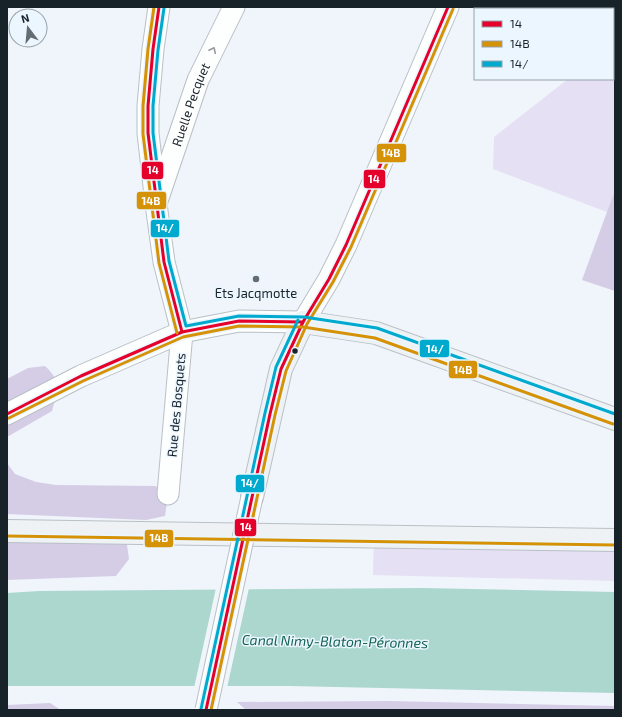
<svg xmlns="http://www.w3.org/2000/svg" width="622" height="717" font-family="'Exo 2',sans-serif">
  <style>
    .green { fill: #e5e0f3 }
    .forest { fill: #d5cce6 }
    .water { fill: #abd7ce }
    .pier { fill: #eff5fa }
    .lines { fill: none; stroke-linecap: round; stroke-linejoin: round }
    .street-casing { stroke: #b9c0c6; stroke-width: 23 }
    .secondary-casing { stroke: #b9c0c6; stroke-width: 24 }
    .street { stroke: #fdfefe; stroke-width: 21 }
    .secondary { stroke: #eef2f4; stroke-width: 22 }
    .street-bridge-casing { stroke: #b9c0c6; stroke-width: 23; stroke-linecap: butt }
    .street-bridge { stroke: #fdfefe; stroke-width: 21 }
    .bus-1-casing { stroke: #ebf6fe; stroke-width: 6 }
    .bus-2-casing { stroke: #ebf6fe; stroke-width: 6 }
    .bus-3-casing { stroke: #ebf6fe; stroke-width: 6 }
    .bus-1 { stroke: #e4002b; stroke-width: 3 }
    .bus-2 { stroke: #d69206; stroke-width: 3 }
    .bus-3 { stroke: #00a9ce; stroke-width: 3 }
    .oneway { stroke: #969b9e }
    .poi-dot { fill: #636c72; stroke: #ebf6fe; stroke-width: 1.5 }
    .bus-dot { fill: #182229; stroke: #ebf6fe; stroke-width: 1.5 }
    .labels { text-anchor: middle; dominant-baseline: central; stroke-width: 3; stroke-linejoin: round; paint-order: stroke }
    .street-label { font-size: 13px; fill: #182229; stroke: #ebf6fe }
    .poi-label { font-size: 13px; fill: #182229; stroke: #ebf6fe }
    .water-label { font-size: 14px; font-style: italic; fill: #156355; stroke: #ebf6fe }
    .line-badge { stroke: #ebf6fe; stroke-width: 1.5 }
    .badge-label { font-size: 11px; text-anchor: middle; font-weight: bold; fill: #fff }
  </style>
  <rect width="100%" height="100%" fill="#eff5fa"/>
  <g class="green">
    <path d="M615 42V190L607 212 493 169 494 137 568 79H613V44Z"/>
    <path d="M374 537 615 540V581L373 575Z"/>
  </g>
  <g class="forest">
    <path d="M615 190V291L582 280Z"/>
    <path d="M45 366C63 383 58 390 52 411L7 437V379L28 368Z"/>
    <path d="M7 463 15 474 36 482 56 485 155 486 163 490 167 502 165 516 146 520 7 514Z"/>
    <path d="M7 531 107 533 127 545 129 559 116 576 7 580Z"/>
    <path d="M388 701 615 706V710H246L237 702Z"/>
    <path d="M50 703 61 710H7V705Z"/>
  </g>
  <path class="water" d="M421 588 615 592V693L290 686H7V593L39 591Z"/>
  <path class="pier" d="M216 588H249L227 688H194Z"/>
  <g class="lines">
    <defs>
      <g id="street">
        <path d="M159 7 153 49 148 106V133L156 204 164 262 182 332 168 494"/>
        <path id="s1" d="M158 198 198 80 234 7"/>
        <path d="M7 414 81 376 182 332 239 321 303 322 329 279 346 245 448 7"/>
      </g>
      <g id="secondary">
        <path d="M252 497 281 369 303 322 376 333 615 419"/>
        <path d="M7 531 615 540"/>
      </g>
    </defs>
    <use href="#street" class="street-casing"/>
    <use href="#secondary" class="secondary-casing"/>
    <use href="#street" class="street"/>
    <use href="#secondary" class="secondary"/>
    <defs>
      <path id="street-bridge" d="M206 710 252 497"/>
    </defs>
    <use href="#street-bridge" class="street-bridge-casing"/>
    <use href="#street-bridge" class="street-bridge"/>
    <defs>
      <g id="bus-1">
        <path d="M159 7 153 49 148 106V133L164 262 182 332"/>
        <path d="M7 414 81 376 182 332 239 321 303 322"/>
        <path d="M206 710 270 414 281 369 303 322 329 279 346 245 448 7"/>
      </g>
      <g id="bus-2">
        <path d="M154 7 148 49 143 106V134L159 263 177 333"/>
        <path d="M9 418 83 381 183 337 239 326 303 327 375 338 613 424"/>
        <path d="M7 536 615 545"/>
        <path d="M211 710 275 415 286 371 307 324 333 282 351 247 453 9"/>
      </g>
      <g id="bus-3">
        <path d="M164 8 158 50 153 106V133L169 261 186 326 239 316 304 317 377 328 615 414"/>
        <path d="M201 709 265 413 276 367 298 320"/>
      </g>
    </defs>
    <use href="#bus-1" class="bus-1-casing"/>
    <use href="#bus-2" class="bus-2-casing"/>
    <use href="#bus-3" class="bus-3-casing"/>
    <use href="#bus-1" class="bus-1"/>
    <use href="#bus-2" class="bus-2"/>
    <use href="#bus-3" class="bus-3"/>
  </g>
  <defs><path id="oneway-chevron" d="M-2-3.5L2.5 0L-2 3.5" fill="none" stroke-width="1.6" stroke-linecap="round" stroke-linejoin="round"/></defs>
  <use class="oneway" href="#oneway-chevron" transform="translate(213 50) rotate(-64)"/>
  <circle class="poi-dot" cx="256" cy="279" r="4"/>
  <circle class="bus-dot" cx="295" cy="351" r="3.5"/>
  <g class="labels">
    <g class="street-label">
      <text stroke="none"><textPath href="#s1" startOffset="99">Ruelle Pecquet</textPath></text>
      <text transform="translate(176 405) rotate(-85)">Rue des Bosquets</text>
    </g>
    <g class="poi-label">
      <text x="256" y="293">Ets Jacqmotte</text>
    </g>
    <g class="water-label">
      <text transform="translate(335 641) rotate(1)">Canal Nimy-Blaton-Péronnes</text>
    </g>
  </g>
  <g class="line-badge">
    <rect x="376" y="143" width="31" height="20" rx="4" fill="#d69206"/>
    <rect x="141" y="161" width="23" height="19" rx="4" fill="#e4002b"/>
    <rect x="363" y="169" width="23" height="20" rx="4" fill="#e4002b"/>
    <rect x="136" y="191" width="31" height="19" rx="4" fill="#d69206"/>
    <rect x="150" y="219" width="30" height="19" rx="4" fill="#00a9ce"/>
    <rect x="419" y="339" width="31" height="19" rx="4" fill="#00a9ce"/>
    <rect x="448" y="360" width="30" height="19" rx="4" fill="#d69206"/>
    <rect x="235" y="474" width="30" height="19" rx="4" fill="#00a9ce"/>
    <rect x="234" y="518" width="23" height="19" rx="4" fill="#e4002b"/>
    <rect x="144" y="529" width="30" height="19" rx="4" fill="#d69206"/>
  </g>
  <g class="badge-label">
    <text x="391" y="157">14B</text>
    <text x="153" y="174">14</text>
    <text x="374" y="183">14</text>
    <text x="151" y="205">14B</text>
    <text x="165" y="232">14/</text>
    <text x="435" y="353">14/</text>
    <text x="463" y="374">14B</text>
    <text x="250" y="487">14/</text>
    <text x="246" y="531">14</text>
    <text x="159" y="542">14B</text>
  </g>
  <rect width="622" height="717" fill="none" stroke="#182229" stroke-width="16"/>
  <rect x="474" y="8" width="140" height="72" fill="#ebf6fe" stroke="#97a1a9"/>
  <rect x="482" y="21" width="20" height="6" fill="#e4002b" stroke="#97a1a9"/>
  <text x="510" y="28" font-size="12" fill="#182229">14</text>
  <rect x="482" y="41" width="20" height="6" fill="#d69206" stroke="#97a1a9"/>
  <text x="510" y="48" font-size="12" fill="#182229">14B</text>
  <rect x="482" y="61" width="20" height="6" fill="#00a9ce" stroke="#97a1a9"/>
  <text x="510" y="68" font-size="12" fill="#182229">14/</text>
  <g transform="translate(28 28) rotate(344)"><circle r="19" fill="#ebf6fe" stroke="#97a1a9"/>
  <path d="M0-3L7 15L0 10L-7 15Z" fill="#636c72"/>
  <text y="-6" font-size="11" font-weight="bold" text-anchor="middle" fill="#182229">N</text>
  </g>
</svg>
